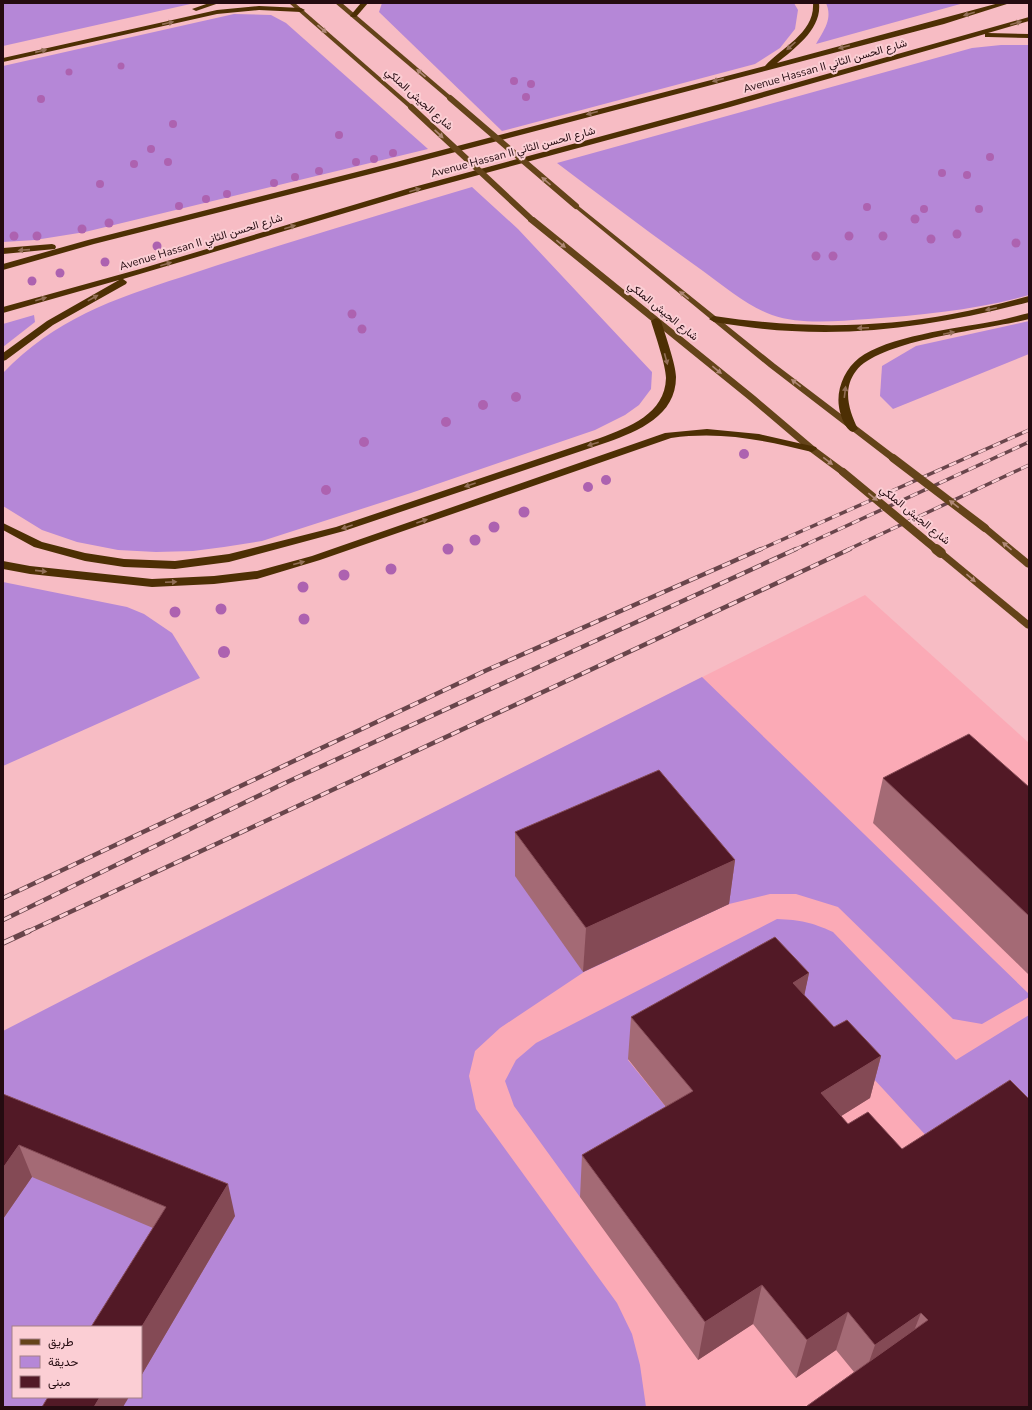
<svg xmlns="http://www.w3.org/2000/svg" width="1032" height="1410" font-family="'Nunito Sans',Vazirmatn,sans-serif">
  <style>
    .built { fill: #fbaab6 }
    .green { fill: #b587d7; fill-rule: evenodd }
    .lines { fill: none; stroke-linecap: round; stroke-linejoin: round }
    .major { fill: #644319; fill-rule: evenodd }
    .highway { fill: #4d2f04; fill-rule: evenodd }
    .rail-far2-casing { stroke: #69454b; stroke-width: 3.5 }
    .rail-far1-casing { stroke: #69454b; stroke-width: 4.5 }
    .rail-casing { stroke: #69454b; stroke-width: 5.5 }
    .rail-far2 { stroke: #fbced4; stroke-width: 2.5; stroke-dasharray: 8; stroke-linecap: butt }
    .rail-far1 { stroke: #fbced4; stroke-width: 3; stroke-dasharray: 9; stroke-linecap: butt }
    .rail { stroke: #fbced4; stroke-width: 4; stroke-dasharray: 12; stroke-linecap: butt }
    .major-bridge-far2 { stroke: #644319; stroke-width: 6 }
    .major-bridge-far1 { stroke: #644319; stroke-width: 8 }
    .major-bridge { stroke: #644319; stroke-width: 10 }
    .tree { fill: #ad62b0 }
    .wall { fill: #a46a75 }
    .shaded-wall { fill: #844a55 }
    .building { fill: #521926; stroke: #844a55 }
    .oneway { fill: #936f57 }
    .oneway2 { fill: #b08876 }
    .labels { text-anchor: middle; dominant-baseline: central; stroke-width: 4; stroke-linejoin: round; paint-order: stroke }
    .far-street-label { font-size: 11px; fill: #240b10; stroke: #fbced4 }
  </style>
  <rect width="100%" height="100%" fill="#f7bcc4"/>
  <path class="built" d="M865 595 1029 743V1407H393L141 960Z"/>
  <g class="green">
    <path d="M3 3H195L3 46Z"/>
    <path d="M382 3H794L798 10 795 29 780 48 755 64 502 131 379 12Z"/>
    <path d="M826 3H964L816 44C824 30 833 19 826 3Z"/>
    <path d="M234 14 271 15 286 23 428 149 85 232 35 240 3 242V66Z"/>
    <path d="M1001 45H1029V295C977 310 922 315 868 319 837 321 801 325 772 315 747 306 725 287 703 271 654 236 606 200 557 163L972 48Z"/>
    <path d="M472 187 518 229 652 372 651 389 639 405 625 415 595 430 411 493 262 541 224 547 193 551 156 552 118 550 77 542 42 530 3 506V373C55 319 113 299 182 277 214 266 246 256 278 246 343 226 407 206 472 187Z"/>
    <path d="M34 315 35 322 3 347V324Z"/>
    <path d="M1029 321V354L893 409 880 396 882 366 916 346Z"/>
    <path d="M3 582 127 607 144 614 172 633 200 678 3 766Z"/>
    <path d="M702 677 1029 994V997L982 1024 953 1019 838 907 796 894H770L729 904 584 972 500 1028 475 1051 469 1076 476 1109 617 1303 632 1334 640 1365 646 1407H3V1031L141 960ZM13 1327H141V1397H13Z"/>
    <path d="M777 919C801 920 811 922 833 932L956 1060 1029 1015V1113L931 1141 778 975 628 1060 687 1133 580 1197 514 1106 505 1081 516 1060 536 1043Z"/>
  </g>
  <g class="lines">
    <g class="major">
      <path d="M289 3H295L413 106V108H409Z"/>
      <path d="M335 3H342L452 97V99H448Z"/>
      <path d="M576 204 775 364 896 456 897 458 896 460H890L769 367 574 207V205Z"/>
      <path d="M528 217H534L755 396 815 447 846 470 847 472 846 474H840L809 451 749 400 528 221Z"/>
      <path d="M985 525 988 526 1029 560V568L1026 567 982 530 981 528Z"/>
      <path d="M941 550 944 551 1029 621V629L1026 628 938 555 936 553 938 551Z"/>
    </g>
    <g class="highway">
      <path d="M209 3H219L196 11 192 9Z"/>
      <path d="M361 3H368L356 17H352L350 16Z"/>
      <path d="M813 3H819C822 29 795 48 777 63L999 3H1010L944 24 402 166 94 244 3 270V264L88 240 396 162 765 66C782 47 815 33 813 3Z"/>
      <path d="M259 6 301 8 305 10 301 12 259 10 217 14 3 62V58L217 10Z"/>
      <path d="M1029 17V21L988 33 1029 34V38L988 37H985V34L730 107 416 192 123 279 127 282 126 284 53 325 6 360 3 361V353L47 321 119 280 3 313V307L140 269 410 188 724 103Z"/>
      <path d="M52 244 55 245 56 247 55 249 3 254V248Z"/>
      <path d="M1029 296V302C952 322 872 336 792 331 766 330 740 326 714 322L709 319 714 316C794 328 873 329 952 314 978 309 1003 303 1029 296Z"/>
      <path d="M1029 313V319C988 330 881 339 856 371 842 389 849 411 858 429L853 432C845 430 840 414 839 407 836 389 845 369 859 358 886 337 956 328 990 322 1003 320 1016 316 1029 313Z"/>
      <path d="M656 318 661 321C665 334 676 365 676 377 676 416 638 431 608 442L344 531 229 562 175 569 124 567 85 561 34 547 3 530V523L42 542 85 553 124 559 175 561 229 554 336 527 600 438C629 427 665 414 666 378 666 366 655 334 651 321Z"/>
      <path d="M707 429 759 434 816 447 817 449 812 452C763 440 721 431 671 438L320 560 257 579 214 584 152 587 30 574 3 569V561L30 566 152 579 214 576 257 571 312 556 665 433Z"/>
    </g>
    <defs>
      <g id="rail-far2">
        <path d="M759 550 1029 430"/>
        <path d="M794 550 1029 442"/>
        <path d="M847 550 1029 465"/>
      </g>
      <g id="rail-far1">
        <path d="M3 898 487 670 761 549"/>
        <path d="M3 920 285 783 796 549"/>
        <path d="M27 932 850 549"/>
      </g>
      <path id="rail" d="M3 943 29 931"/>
    </defs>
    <use href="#rail-far2" class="rail-far2-casing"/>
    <use href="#rail-far1" class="rail-far1-casing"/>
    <use href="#rail" class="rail-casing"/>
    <use href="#rail-far2" class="rail-far2"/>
    <use href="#rail-far1" class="rail-far1"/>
    <use href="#rail" class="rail"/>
    <g class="major-bridge-far2">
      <path d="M450 98 576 206"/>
      <path d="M411 107 531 219"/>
    </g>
    <g class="major-bridge-far1">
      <path d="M893 458 985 528"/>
      <path d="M843 472 937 550"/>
    </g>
    <path class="major-bridge" d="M936 549 941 553"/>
  </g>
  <g class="tree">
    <circle cx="121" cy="66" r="3.5"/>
    <circle cx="69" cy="72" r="3.5"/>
    <circle cx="514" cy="81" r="4"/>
    <circle cx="531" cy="84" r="4"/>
    <circle cx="526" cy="97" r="4"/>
    <circle cx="41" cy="99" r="4"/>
    <circle cx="173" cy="124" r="4"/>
    <circle cx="339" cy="135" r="4"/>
    <circle cx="151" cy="149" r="4"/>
    <circle cx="393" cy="153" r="4"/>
    <circle cx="990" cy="157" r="4"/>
    <circle cx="374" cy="159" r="4"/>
    <circle cx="168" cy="162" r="4"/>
    <circle cx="356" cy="162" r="4"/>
    <circle cx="134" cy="164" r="4"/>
    <circle cx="319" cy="171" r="4"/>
    <circle cx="942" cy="173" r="4"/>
    <circle cx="967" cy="175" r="4"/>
    <circle cx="295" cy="177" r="4"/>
    <circle cx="274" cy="183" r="4"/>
    <circle cx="100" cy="184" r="4"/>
    <circle cx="227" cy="194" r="4"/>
    <circle cx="206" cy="199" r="4"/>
    <circle cx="179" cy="206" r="4"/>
    <circle cx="867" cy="207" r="4"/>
    <circle cx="924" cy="209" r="4"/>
    <circle cx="979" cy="209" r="4"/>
    <circle cx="915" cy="219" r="4.5"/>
    <circle cx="109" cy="223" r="4.5"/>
    <circle cx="82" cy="229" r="4.5"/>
    <circle cx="957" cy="234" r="4.5"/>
    <circle cx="14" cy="236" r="4.5"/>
    <circle cx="37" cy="236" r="4.5"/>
    <circle cx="849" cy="236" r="4.5"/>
    <circle cx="883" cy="236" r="4.5"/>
    <circle cx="931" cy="239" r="4.5"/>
    <circle cx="1016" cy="243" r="4.5"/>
    <circle cx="157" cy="246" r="4.5"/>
    <circle cx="816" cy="256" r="4.5"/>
    <circle cx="833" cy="256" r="4.5"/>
    <circle cx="105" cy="262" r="4.5"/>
    <circle cx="60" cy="273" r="4.5"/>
    <circle cx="32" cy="281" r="4.5"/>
    <circle cx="352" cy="314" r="4.5"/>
    <circle cx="362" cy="329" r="4.5"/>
    <circle cx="516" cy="397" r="5"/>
    <circle cx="483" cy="405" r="5"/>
    <circle cx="446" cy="422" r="5"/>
    <circle cx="364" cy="442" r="5"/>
    <circle cx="744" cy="454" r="5"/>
    <circle cx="606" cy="480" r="5"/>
    <circle cx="588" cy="487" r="5"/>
    <circle cx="326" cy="490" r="5"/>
    <circle cx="524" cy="512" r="5.5"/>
    <circle cx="494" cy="527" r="5.5"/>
    <circle cx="475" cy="540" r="5.5"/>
    <circle cx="448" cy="549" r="5.5"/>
    <circle cx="391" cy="569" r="5.5"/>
    <circle cx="344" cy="575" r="5.5"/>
    <circle cx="303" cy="587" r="5.5"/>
    <circle cx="221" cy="609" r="5.5"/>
    <circle cx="175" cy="612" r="5.5"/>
    <circle cx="304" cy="619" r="5.5"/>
    <circle cx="224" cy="652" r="6"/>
  </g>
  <g class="wall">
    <path d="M883 778 1029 787V975L873 823Z"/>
    <path d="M515 832 735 860 729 904 583 972 515 876Z"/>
    <path d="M809 973 804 995 834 1027 881 1056 870 1098 841 1116 1029 1407H806L807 1406 854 1372 836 1350 796 1378 753 1324 698 1360 580 1197 582 1155 666 1107 628 1059 631 1017Z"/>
    <path d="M3 1094 235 1216 141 1376V1327L153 1228 32 1177 3 1219Z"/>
  </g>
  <g class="shaded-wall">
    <path d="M735 860 729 904 583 972 586 928Z"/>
    <path d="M809 973 800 1016 793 983Z"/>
    <path d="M881 1056 870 1098 811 1135 821 1093Z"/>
    <path d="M19 1145 32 1177 3 1219V1168Z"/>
    <path d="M228 1184 235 1216 141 1376V1328Z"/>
    <path d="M762 1285 753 1324 698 1360 705 1322Z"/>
    <path d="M848 1312 836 1350 796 1378 807 1340Z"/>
    <path d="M921 1313 906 1351 862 1382 875 1345Z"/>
    <path d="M100 1397H129L123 1407H94Z"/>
  </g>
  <g class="building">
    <path d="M969 734 1029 787V916L883 778Z"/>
    <path d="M659 770 735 860 586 928 515 832Z"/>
    <path d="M775 937 809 973 793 983 834 1027 847 1020 881 1056 821 1093 848 1124 868 1112 902 1149 1010 1080 1029 1099V1407H808L807 1406 928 1320 921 1313 875 1345 848 1312 807 1340 762 1285 705 1322 582 1155 693 1091 631 1017Z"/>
    <path d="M3 1094 228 1184 141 1328V1327H91L166 1207 19 1145 3 1168Z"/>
    <path d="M48 1397H100L94 1407H42Z"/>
  </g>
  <defs><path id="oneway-solid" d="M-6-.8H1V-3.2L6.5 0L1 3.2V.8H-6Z"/></defs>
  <g class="oneway">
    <use href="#oneway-solid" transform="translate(969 14) rotate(164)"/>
    <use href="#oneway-solid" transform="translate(168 23) rotate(-13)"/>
    <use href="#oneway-solid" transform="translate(1016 23) rotate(-17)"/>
    <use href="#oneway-solid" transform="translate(791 46) rotate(138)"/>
    <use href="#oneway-solid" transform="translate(844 47) rotate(166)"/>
    <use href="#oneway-solid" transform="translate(41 51) rotate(-13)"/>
    <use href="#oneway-solid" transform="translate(718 80) rotate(165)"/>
    <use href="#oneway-solid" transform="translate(592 113) rotate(165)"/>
    <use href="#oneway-solid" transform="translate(415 190) rotate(-16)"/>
    <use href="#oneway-solid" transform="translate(290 227) rotate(-17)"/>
    <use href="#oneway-solid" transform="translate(24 250) rotate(176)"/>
    <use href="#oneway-solid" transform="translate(166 264) rotate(-17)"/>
    <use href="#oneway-solid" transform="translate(93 298) rotate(-29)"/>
    <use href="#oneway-solid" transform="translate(41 299) rotate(-16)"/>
    <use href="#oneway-solid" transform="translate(991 309) rotate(168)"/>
    <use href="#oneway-solid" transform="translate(863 328) rotate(177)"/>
    <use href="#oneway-solid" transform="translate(949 333) rotate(-12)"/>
    <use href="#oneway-solid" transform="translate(666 359) rotate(75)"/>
    <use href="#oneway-solid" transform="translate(845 392) rotate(-83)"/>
    <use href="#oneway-solid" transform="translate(593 444) rotate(162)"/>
    <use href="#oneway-solid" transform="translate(470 485) rotate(161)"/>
    <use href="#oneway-solid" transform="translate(422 521) rotate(-19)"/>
    <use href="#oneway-solid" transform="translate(347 527) rotate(161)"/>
    <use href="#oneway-solid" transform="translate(299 563) rotate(-15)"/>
    <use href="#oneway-solid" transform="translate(41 571) rotate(6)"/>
    <use href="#oneway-solid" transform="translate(171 582) rotate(-3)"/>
  </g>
  <g class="oneway2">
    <use href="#oneway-solid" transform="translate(322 29) rotate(41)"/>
    <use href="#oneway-solid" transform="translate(421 73) rotate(-139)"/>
    <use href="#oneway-solid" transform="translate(439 134) rotate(43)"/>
    <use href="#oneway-solid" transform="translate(546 181) rotate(-139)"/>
    <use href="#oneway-solid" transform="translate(561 244) rotate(39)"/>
    <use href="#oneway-solid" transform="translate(684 295) rotate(-141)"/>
    <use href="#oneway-solid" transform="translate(717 370) rotate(39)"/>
    <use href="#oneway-solid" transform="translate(796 383) rotate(-142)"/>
    <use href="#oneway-solid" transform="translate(828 461) rotate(37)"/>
    <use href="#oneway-solid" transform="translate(873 497) rotate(39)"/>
    <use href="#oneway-solid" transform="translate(954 504) rotate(-143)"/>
    <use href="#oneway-solid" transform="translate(1007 546) rotate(-140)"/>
    <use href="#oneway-solid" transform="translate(971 578) rotate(40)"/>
  </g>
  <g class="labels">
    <g class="far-street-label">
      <text transform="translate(825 66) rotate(-16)">Avenue Hassan II شارع الحسن الثاني</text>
      <text transform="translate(419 99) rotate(42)">شارع الجيش الملكي</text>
      <text transform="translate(513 152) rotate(-15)">Avenue Hassan II شارع الحسن الثاني</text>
      <text transform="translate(201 242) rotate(-17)">Avenue Hassan II شارع الحسن الثاني</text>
      <text transform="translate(663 311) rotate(39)">شارع الجيش الملكي</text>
      <text transform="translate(915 515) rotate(39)">شارع الجيش الملكي</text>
    </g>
  </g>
  <rect width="1032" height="1410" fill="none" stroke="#240b10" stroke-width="8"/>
  <rect x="12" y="1326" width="130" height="72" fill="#fbced4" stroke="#a58086"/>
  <rect x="20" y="1339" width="20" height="6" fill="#644319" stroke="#a58086"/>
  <text x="48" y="1346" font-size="12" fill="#240b10">طريق</text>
  <rect x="20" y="1356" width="20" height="12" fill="#b587d7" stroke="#a58086"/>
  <text x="48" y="1366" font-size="12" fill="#240b10">حديقة</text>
  <rect x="20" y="1376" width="20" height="12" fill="#521926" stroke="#a58086"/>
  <text x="48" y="1386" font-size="12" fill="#240b10">مبنى</text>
</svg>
